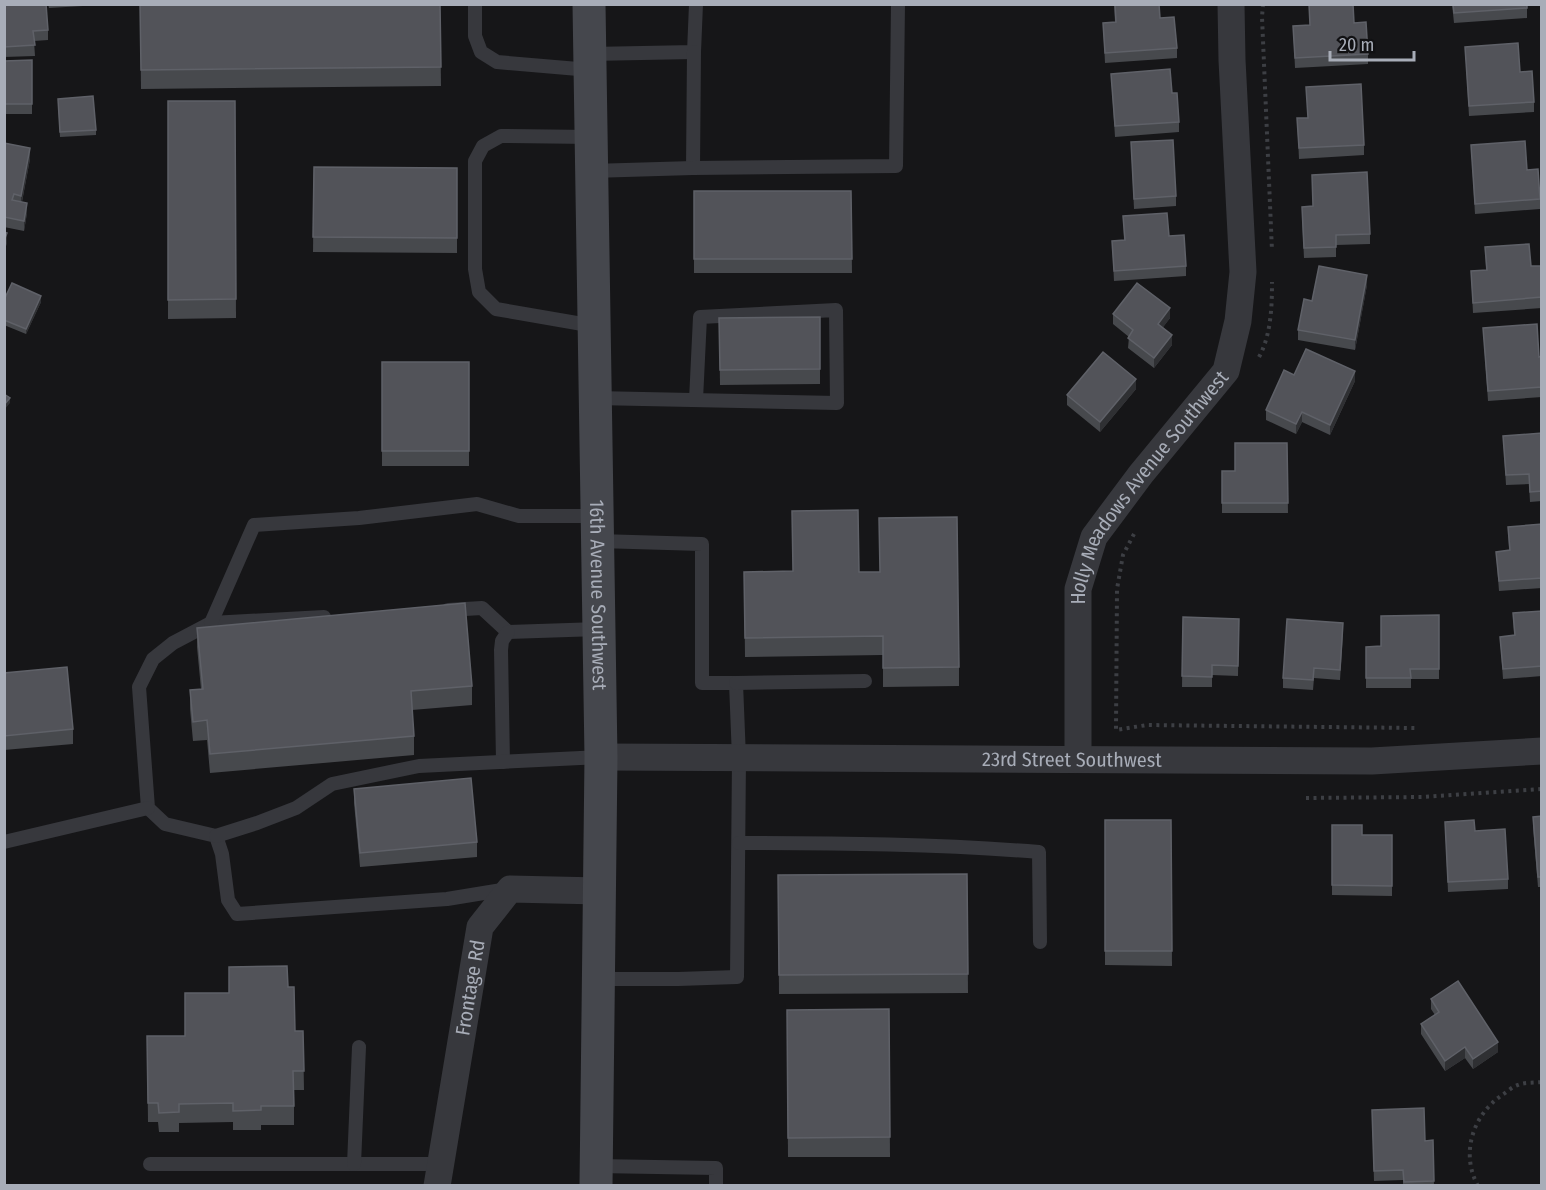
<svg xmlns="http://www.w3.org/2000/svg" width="1546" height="1190" font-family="'Fira Sans Condensed',sans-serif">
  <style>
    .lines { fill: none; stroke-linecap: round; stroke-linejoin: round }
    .path { stroke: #3d3f44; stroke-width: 4; stroke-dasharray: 3 4.5; stroke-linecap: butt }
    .lane { stroke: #37383d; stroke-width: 14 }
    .street { stroke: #37383d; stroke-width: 27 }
    .secondary { stroke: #45474d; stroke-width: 33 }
    .wall { fill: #47494d }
    .shaded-wall { fill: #2f3033 }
    .building { fill: #525359; stroke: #5f6168; stroke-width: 1.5 }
    .labels { text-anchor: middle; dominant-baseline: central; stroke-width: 6; stroke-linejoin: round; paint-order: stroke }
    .street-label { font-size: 20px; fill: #a8adb8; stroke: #111113 }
  </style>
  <rect width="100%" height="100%" fill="#161618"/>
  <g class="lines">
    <g class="path">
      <path d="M1263 4 1262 17 1272 251"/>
      <path d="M1259 357C1271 335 1272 307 1272 282"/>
      <path d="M1134 534 1123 555 1117 589 1116 730 1147 725 1415 728"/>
      <path d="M1306 798 1423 797 1542 789"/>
      <path d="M1478 1186C1460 1153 1473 1115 1502 1095 1507 1092 1513 1086 1518 1085 1525 1082 1534 1083 1542 1082"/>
    </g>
    <g class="lane">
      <path d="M475 4V36L481 52 497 62 590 70"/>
      <path d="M590 54 694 52 696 4"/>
      <path d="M591 137 501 136 483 146 475 161V269L479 292 496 309 594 326"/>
      <path d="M693 168 694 52"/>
      <path d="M591 171 693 168 896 166 898 4"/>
      <path d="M595 398 837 403 836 310 700 317 696 400"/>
      <path d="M598 541 702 544V683H736L739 758 737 977 678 979H599"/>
      <path d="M448 610 482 608 508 632 599 629"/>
      <path d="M324 617 211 623 173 643 153 659 139 687 148 808 165 824 216 836 222 854 228 900 237 914 447 899 508 889"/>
      <path d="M211 623 254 525 359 518 477 504 519 516H597"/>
      <path d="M736 683 865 681"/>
      <path d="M503 762 501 650 502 641 508 632"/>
      <path d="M216 836 257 823 296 808 332 784 419 766 601 757"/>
      <path d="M4 842 148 808"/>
      <path d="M739 843C839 843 939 844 1039 852L1040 942"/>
      <path d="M150 1164H440"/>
      <path d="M354 1164 359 1047"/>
      <path d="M596 1166 716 1168V1186"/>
    </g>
    <g class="street">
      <path id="s1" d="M601 757 1372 761 1542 751"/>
      <path id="s2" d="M1078 759V589L1094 537 1141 474 1226 371 1238 321 1243 272 1232 60 1231 4"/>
      <path id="s3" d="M437 1186 480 927 510 889 600 891"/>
    </g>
    <path class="secondary" id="s4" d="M589 4 601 757 596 1186"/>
  </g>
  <g class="wall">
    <path d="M4 4 48 30V40L34 41 35 56 4 57Z"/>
    <path d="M48 4H83V6L49 8Z"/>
    <path d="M140 4H440L441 86 141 89Z"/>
    <path d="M1114 4 1160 18 1177 48V58L1105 63 1103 23 1115 22Z"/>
    <path d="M1309 4 1354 23 1368 54V64L1295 68 1293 26 1310 25Z"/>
    <path d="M1452 4H1527V18L1454 23Z"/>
    <path d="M1465 47 1520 72 1534 102V112L1469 116Z"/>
    <path d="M32 60V114H4V61Z"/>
    <path d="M1111 74 1172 93 1179 122V132L1115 137Z"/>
    <path d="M168 101H235L236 318 168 319Z"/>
    <path d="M58 104 96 130V135L60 137Z"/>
    <path d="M1297 118 1364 145V155L1299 159Z"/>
    <path d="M1131 142 1176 196V206L1134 209Z"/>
    <path d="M4 143 30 159 22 202 27 213 24 231 4 227Z"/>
    <path d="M1471 145 1527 170 1540 199V209L1475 214Z"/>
    <path d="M314 167 457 168V253L313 252Z"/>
    <path d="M694 191H851L852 273H694Z"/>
    <path d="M1123 216 1169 236 1186 266V276L1114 281 1112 241 1124 240Z"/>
    <path d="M1302 217 1370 234V244L1336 245V257L1304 258Z"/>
    <path d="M1485 247 1531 266H1542V308L1473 313 1471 271 1486 270Z"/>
    <path d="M1367 285 1355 350 1298 340V330L1312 301Z"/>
    <path d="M4 300 41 302 26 334 4 325Z"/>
    <path d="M1113 314 1170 318 1163 327 1172 345 1154 368 1128 348 1129 337 1113 324Z"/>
    <path d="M820 317V384L720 385 719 318Z"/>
    <path d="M1483 328 1539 357 1542 356V397L1488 401Z"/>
    <rect x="382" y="362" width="87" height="104"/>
    <path d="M1294 375 1355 381 1330 435 1302 422 1296 434 1266 420V410Z"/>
    <path d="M1136 389 1100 432 1067 405V395Z"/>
    <path d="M1542 433V501L1530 502 1529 484 1506 485 1503 436Z"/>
    <path d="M1287 443 1288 513H1222V471H1235Z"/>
    <path d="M1542 524V588L1499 591 1496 552 1509 550 1508 527Z"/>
    <path d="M744 572H859L959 667V686L883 687V655L745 657Z"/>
    <path d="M1542 611V676L1503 679 1500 637 1514 635 1513 613Z"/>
    <path d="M1439 615V679H1411V688H1366V647L1381 646Z"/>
    <path d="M1183 617 1239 619 1238 676 1212 675V687H1182Z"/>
    <path d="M197 628 472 686V705L412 710 414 736V755L210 773 207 740 193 741 190 709V690L201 689 197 647Z"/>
    <path d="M1343 633 1340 680 1314 678 1313 690 1283 688V678Z"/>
    <path d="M4 673 73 729V744L4 750Z"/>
    <path d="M354 789 477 842V857L360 867 354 803Z"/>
    <path d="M1542 816V887H1538L1533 827V817Z"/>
    <path d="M1105 820H1171L1172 966 1105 965Z"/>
    <path d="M1445 822 1475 831 1508 879V889L1448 892Z"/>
    <path d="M1332 825 1362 835H1392V896L1332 895Z"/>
    <path d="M967 874 968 993 779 994 778 875Z"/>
    <path d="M288 987 295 1031H303L304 1090H294V1125H261V1130H233V1122L179 1123V1132H159L158 1122H148L147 1036H185L229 993Z"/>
    <path d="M1431 999 1498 1052 1473 1069 1465 1058 1445 1071 1421 1034V1024L1435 1015 1431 1009Z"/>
    <path d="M889 1009 890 1157H788L787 1010Z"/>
    <path d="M1372 1110 1425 1141 1433 1140 1434 1185H1403V1180L1374 1181Z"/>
  </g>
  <g class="shaded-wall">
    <path d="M30 148V159L21 206V196Z"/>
    <path d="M27 203V213L24 231V221Z"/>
    <path d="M7 233V244L4 251V241Z"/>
    <path d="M1367 275V285L1355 350V340Z"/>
    <path d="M41 296V302L26 334V329Z"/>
    <path d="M1170 308V318L1158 334V324Z"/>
    <path d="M1172 335V345L1154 368V358Z"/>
    <path d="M1355 371V381L1330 435V425Z"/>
    <path d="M1136 379V389L1100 432V422Z"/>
    <path d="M10 398V403L4 410V405Z"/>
    <path d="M1302 412V422L1296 434V424Z"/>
    <path d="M1498 1042V1052L1473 1069V1059Z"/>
    <path d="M1465 1047V1058L1445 1071V1061Z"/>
  </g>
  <g class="building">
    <path d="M4 4H46L48 30 33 31 35 45 4 47Z"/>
    <path d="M140 4H440L441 67 141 70Z"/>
    <path d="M1115 4H1159L1160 18 1174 17 1177 48 1105 53 1103 23 1116 22Z"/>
    <path d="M1309 4H1353L1354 23 1366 22 1368 54 1295 58 1293 26 1310 25Z"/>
    <path d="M1453 4H1527V8L1454 13Z"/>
    <path d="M1518 43 1520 72 1532 71 1534 102 1469 106 1465 47Z"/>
    <path d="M32 60V104H4V61Z"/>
    <path d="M1170 69 1172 93H1177L1179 122 1115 126 1111 74Z"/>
    <path d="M1361 84 1364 145 1299 148 1297 118H1308L1306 87Z"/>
    <path d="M93 96 96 130 60 132 58 99Z"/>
    <path d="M168 101H235L236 299 168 300Z"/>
    <path d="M1173 140 1176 196 1134 199 1131 142Z"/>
    <path d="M1525 141 1527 170 1538 169 1540 199 1475 204 1471 145Z"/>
    <path d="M4 143 30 148 21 196 14 194 12 200 27 203 24 221 4 217Z"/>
    <path d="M314 167 457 168V238L313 237Z"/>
    <path d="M1367 172 1370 234 1336 235V247L1304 248 1302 207 1313 206 1312 175Z"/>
    <path d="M694 191H851L852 259H694Z"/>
    <path d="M1167 213 1169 236 1184 235 1186 266 1114 271 1112 241 1125 240 1123 216Z"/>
    <path d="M4 232 7 233 4 241Z"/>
    <path d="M1529 244 1531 266H1542V297L1473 303 1471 271 1487 270 1485 247Z"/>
    <path d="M1319 266 1367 275 1355 340 1298 330 1304 299 1312 301Z"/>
    <path d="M12 283 41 296 26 329 4 320V300Z"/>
    <path d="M1137 283 1170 308 1158 324 1172 335 1154 358 1128 338 1133 330 1113 314Z"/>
    <path d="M820 317V369L720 370 719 318Z"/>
    <path d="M1537 324 1539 357 1542 356V387L1488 391 1483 328Z"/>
    <path d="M1306 349 1355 371 1330 425 1302 412 1296 424 1266 410 1284 370 1294 375Z"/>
    <path d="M1103 352 1136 379 1100 422 1067 395Z"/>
    <rect x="382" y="362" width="87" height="89"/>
    <path d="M4 394 10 398 4 405Z"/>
    <path d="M1542 433V491L1530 492 1529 474 1506 475 1503 436Z"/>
    <path d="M1235 443H1287L1288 503H1222V471H1235Z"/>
    <path d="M858 510 859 572H880L879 518 957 517 959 667 883 668V636L745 638 744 572 793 571 792 511Z"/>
    <path d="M1542 524V578L1499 581 1496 552 1510 550 1508 527Z"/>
    <path d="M465 603 472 686 411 691 414 736 210 754 207 720 193 722 190 690 203 689 197 628Z"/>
    <path d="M1542 611V666L1503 669 1500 637 1515 635 1513 613Z"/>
    <path d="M1439 615V669H1410L1411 678H1366V647L1381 646V616Z"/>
    <path d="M1183 617 1239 619 1238 666 1212 665V677L1182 676Z"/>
    <path d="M1287 619 1343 623 1340 670 1314 668 1313 680 1283 678Z"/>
    <path d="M67 667 73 729 4 736V673Z"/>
    <path d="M471 778 477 842 360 853 354 789Z"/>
    <path d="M1542 816V877H1538L1533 817Z"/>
    <path d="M1105 820H1171L1172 951H1105Z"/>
    <path d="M1474 820 1475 831 1505 829 1508 879 1448 882 1445 822Z"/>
    <path d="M1332 825H1362V835H1392V886L1332 885Z"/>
    <path d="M967 874 968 974 779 975 778 875Z"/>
    <path d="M287 966 288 987H294L295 1031H303L304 1071H293L294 1106H261V1110L233 1111V1103L179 1104V1112L159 1113 158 1103H148L147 1036H185V993H229V967Z"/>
    <path d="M1458 981 1498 1042 1473 1059 1465 1047 1445 1061 1421 1024 1439 1012 1431 999Z"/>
    <path d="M889 1009 890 1137 788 1138 787 1010Z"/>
    <path d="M1424 1108 1425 1141 1433 1140 1434 1181 1404 1182 1403 1170 1374 1171 1372 1110Z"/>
  </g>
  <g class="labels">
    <g class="street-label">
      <text stroke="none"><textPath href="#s2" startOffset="294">Holly Meadows Avenue Southwest</textPath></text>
      <text stroke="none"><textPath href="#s4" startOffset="591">16th Avenue Southwest</textPath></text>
      <text stroke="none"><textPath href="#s1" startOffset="471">23rd Street Southwest</textPath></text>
      <text stroke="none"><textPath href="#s3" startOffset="201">Frontage Rd</textPath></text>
    </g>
  </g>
  <rect width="1546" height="1190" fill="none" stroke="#a8adb8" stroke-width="12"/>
  <path d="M1330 51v9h84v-9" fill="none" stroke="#a8adb8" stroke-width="3"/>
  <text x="1339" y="51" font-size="18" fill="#a8adb8" stroke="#111113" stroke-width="4.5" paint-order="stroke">20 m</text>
</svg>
